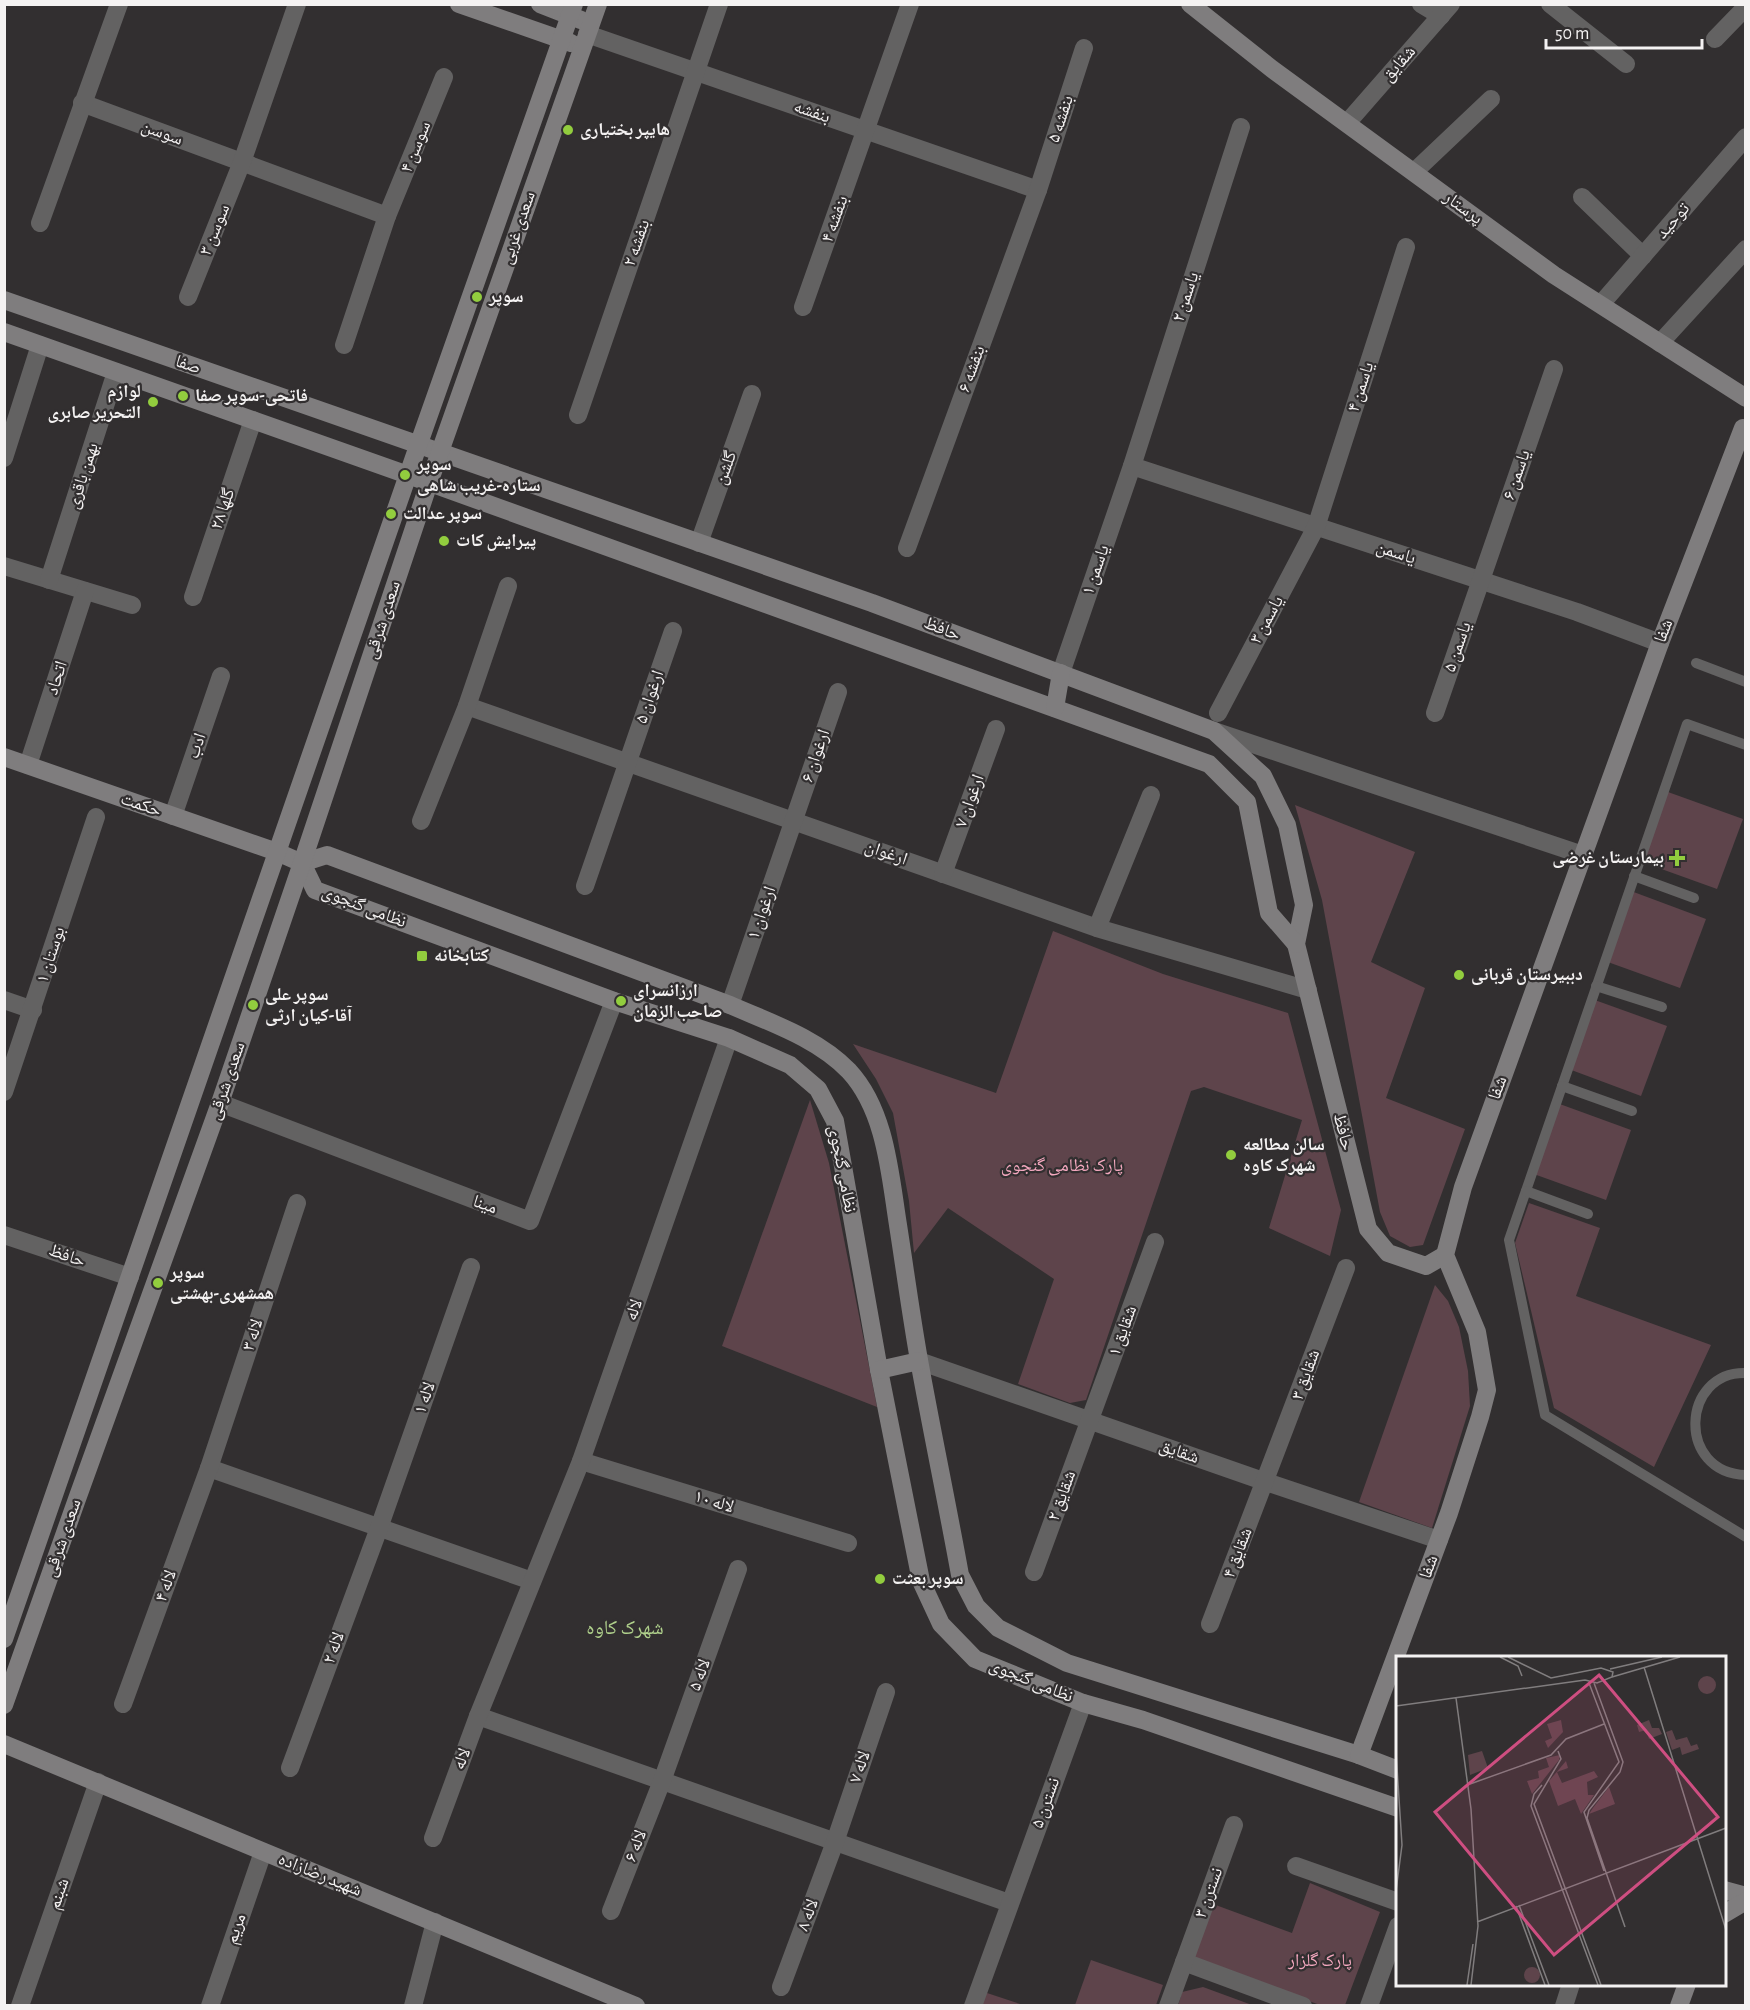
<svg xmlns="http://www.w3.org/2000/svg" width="1750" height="2010" font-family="'Alegreya Sans','Noto Naskh Arabic',sans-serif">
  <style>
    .green { fill: #5e444b }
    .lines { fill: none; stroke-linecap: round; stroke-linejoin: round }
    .lane { stroke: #636262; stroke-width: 10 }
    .street { stroke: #636262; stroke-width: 18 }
    .secondary { stroke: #7f7d7e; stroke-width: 18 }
    .poi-dot { fill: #92cd3e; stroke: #322f30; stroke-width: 2 }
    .labels { text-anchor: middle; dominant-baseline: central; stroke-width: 4.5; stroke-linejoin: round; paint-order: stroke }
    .street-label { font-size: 18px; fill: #f4f2f2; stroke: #322f30 }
    .poi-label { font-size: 18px; font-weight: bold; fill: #f4f2f2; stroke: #322f30; text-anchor: start }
    .park-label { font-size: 18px; fill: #f4a8bf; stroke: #322f30 }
    .neighbourhood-label { font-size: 20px; fill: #b0d18c; stroke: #322f30 }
    .inset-road { fill: none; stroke: #807d7e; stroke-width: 1.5 }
    .view { fill: #ce4e81; fill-opacity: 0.15; stroke: #ce4e81; stroke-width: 3 }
    .inset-edge { fill: none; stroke: #f4f2f2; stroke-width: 3 }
  </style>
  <rect width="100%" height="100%" fill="#322f30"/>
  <g class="green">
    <path d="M1668 792 1743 819 1717 889 1642 862Z"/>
    <path d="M1295 805 1415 852 1371 962 1425 988 1386 1098 1465 1129 1423 1245 1410 1247 1390 1236 1380 1212 1322 900Z"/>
    <path d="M1631 891 1706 919 1680 988 1605 961Z"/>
    <path d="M1053 931 1163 974 1288 1013 1341 1210 1330 1256 1269 1228 1302 1120 1204 1087 1191 1091 1086 1400 1070 1403 1018 1384 1054 1279 948 1208 914 1253 909 1201 893 1113 876 1079 853 1044 996 1093Z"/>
    <path d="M1592 999 1667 1026 1641 1096 1566 1068Z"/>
    <path d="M810 1100 829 1163 877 1407 722 1346Z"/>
    <path d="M1557 1103 1631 1130 1606 1200 1531 1173Z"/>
    <path d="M1529 1203 1600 1228 1576 1296 1711 1345 1654 1467 1554 1408 1515 1243Z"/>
    <path d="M1435 1285 1448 1301 1459 1327 1468 1371 1470 1406 1432 1528 1359 1502Z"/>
    <path d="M1310 1883 1380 1912 1345 2005H1320L1193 1959 1213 1904 1292 1933Z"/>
    <path d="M1091 1960 1163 1985 1156 2005H1075Z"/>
    <path d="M1203 1987 1252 2005 1178 2006 1182 1992Z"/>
    <path d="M984 1992 1023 2005 980 2006Z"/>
  </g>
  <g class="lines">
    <g class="lane">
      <path d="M1696 663 1746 682"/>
      <path d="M1746 745 1687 724 1509 1240 1545 1415 1746 1537"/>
      <path d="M1634 876 1694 898"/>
      <path d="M1596 986 1662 1007"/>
      <path d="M1562 1086 1632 1111"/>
      <path d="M1526 1191 1588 1214"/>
      <path d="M1746 1373C1681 1371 1676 1473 1746 1475"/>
    </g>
    <g class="street">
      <path d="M1421 4 1441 16"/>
      <path d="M1550 4 1626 64"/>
      <path d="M587 34 1038 190"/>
      <path d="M1715 39 1746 7"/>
      <path d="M82 103 387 216"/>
      <path d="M1347 123 1451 4"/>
      <path d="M1414 172 1491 99"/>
      <path d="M1582 197 1643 256"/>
      <path d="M40 223 119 4"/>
      <path d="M188 297 242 162 297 4"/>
      <path d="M1601 304 1746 137"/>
      <path d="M803 307 910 4"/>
      <path d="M1660 343 1746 249"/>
      <path d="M344 345 387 216 444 77"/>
      <path d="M578 415 719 4"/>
      <path d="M4 458 40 345"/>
      <path d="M1132 466 1577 612 1660 643"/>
      <path d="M699 543 752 394"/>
      <path d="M907 548 1038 190 1084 48"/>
      <path d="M4 566 132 605"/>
      <path d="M49 580 116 372"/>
      <path d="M193 597 253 420"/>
      <path d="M1061 673 1132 466 1241 127"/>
      <path d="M467 706 1097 928 1308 990"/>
      <path d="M1218 713 1316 527 1406 247"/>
      <path d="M1435 713 1554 369"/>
      <path d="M1214 731 1583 855"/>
      <path d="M28 765 85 591"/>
      <path d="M173 816 221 676"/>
      <path d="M421 821 467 706 508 586"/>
      <path d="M943 874 996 729"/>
      <path d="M585 886 673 631"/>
      <path d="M1097 928 1151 795"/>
      <path d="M4 1000 33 1010"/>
      <path d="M730 1005 838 692"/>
      <path d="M4 1092 96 817"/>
      <path d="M220 1103 530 1221 614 1001"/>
      <path d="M4 1235 130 1277"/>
      <path d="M919 1361 1266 1482 1439 1540"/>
      <path d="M581 1461 848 1543"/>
      <path d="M209 1468 532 1581"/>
      <path d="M1034 1572 1155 1242"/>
      <path d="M1210 1624 1346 1268"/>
      <path d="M123 1704 209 1468 297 1203"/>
      <path d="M478 1716 1009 1903"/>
      <path d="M290 1768 379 1528 471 1267"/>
      <path d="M433 1838 478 1716 581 1461 729 1038"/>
      <path d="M1296 1866 1398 1902"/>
      <path d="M611 1911 662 1781 738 1569"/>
      <path d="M1184 1962 1303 2006"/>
      <path d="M781 1987 835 1842 886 1692"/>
      <path d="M20 2006 98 1782"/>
      <path d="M210 2006 263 1852"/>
      <path d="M413 2006 435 1922"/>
      <path d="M973 2006 1083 1703"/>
      <path d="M1168 2006 1234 1825"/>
      <path d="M1369 2006 1398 1926"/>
      <path d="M1564 2006 1571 1984"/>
    </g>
    <g class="secondary">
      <path d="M459 4 571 43"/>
      <path d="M540 4 581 20"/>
      <path d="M1190 4 1272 69 1554 275 1746 398"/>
      <path d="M4 300 872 603 1214 731 1263 776 1287 825 1304 905 1296 944 1368 1229 1388 1253 1426 1266 1445 1255"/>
      <path d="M4 332 408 475 1209 764 1247 802 1269 913 1296 944"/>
      <path d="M1055 708 1061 673"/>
      <path d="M4 757 277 852 302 863"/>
      <path d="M302 863 315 890 614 1001 729 1038 790 1065 818 1089 835 1121 879 1370 921 1581 941 1624 975 1659 1083 1703 1143 1720 1398 1808"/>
      <path d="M302 863 327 855 730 1005C771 1023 817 1038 849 1071 886 1111 890 1175 898 1225 905 1270 911 1315 919 1360 932 1432 947 1503 960 1575L976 1606 998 1628 1067 1663 1359 1755 1398 1770"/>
      <path d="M879 1370 919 1361"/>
      <path d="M4 1639 418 446 574 4"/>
      <path d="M4 1705 77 1499 220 1103 302 863 429 483 598 4"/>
      <path d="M4 1744 636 2006"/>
      <path d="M1359 1755 1449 1513 1480 1417 1487 1390 1477 1332 1445 1255 1463 1187 1660 643 1743 428"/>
      <path d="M1724 1890 1746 1896"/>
      <path d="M1724 1914 1746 1901"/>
      <path d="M1679 2006 1687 1984"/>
    </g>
  </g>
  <g class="poi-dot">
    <circle cx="568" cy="130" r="6"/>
    <circle cx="477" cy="297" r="6"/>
    <circle cx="183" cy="396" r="6"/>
    <circle cx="153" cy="402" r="6"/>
    <circle cx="405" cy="475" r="6"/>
    <circle cx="391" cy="514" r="6"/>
    <circle cx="444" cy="541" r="6"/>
    <path d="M1674 849h6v6h6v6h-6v6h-6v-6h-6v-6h6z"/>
    <rect x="416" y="950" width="12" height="12" rx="3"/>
    <circle cx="1459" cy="975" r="6"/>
    <circle cx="621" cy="1001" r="6"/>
    <circle cx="253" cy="1005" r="6"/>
    <circle cx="1231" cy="1155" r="6"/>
    <circle cx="158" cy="1283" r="6"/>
    <circle cx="880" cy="1579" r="6"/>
  </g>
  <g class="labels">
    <g class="street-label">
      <text transform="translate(1399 64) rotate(-49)">شقایق</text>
      <text transform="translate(812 112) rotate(19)">بنفشه</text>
      <text transform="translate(1061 119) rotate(-72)">بنفشه ۵</text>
      <text transform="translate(162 133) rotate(20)">سوسن</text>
      <text transform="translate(416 147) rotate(-68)">سوسن ۴</text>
      <text transform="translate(1463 208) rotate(36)">پرستار</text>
      <text transform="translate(835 219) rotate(-70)">بنفشه ۴</text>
      <text transform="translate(1673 221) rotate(-49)">توحید</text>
      <text transform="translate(518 228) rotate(-71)">سعدی غربی</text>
      <text transform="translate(215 230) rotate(-68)">سوسن ۳</text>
      <text transform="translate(637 243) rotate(-71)">بنفشه ۲</text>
      <text transform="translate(1186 297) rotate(-72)">یاسمن ۲</text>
      <text transform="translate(188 365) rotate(19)">صفا</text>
      <text transform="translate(972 369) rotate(-70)">بنفشه ۶</text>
      <text transform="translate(1361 387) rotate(-72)">یاسمن ۴</text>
      <text transform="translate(726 468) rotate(-70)">گلشن</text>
      <text transform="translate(1517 475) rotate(-71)">یاسمن ۶</text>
      <text transform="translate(83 476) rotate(-72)">بهمن باقری</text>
      <text transform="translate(223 509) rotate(-71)">گلها ۲۸</text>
      <text transform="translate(1396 553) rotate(18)">یاسمن</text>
      <text transform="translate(1096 570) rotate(-71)">یاسمن ۱</text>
      <text transform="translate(383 620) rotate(-72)">سعدی شرقی</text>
      <text transform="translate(1267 620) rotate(-62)">یاسمن ۳</text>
      <text transform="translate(942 629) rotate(21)">حافظ</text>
      <text transform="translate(1664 631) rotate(-69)">شفا</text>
      <text transform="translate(1458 647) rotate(-71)">یاسمن ۵</text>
      <text transform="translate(57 678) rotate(-72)">اتحاد</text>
      <text transform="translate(650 697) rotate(-71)">ارغوان ۵</text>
      <text transform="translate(197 746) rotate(-71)">ادب</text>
      <text transform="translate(816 756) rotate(-71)">ارغوان ۶</text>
      <text transform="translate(970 801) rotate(-70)">ارغوان ۷</text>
      <text transform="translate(141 805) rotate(19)">حکمت</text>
      <text transform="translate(886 853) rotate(19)">ارغوان</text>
      <text transform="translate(364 907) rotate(21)">نظامی گنجوی</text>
      <text transform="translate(762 913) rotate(-71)">ارغوان ۱</text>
      <text transform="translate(51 955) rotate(-72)">بوستان ۱</text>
      <text transform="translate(227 1081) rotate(-71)">سعدی شرقی</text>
      <text transform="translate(1498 1088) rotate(-70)">شفا</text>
      <text transform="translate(1343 1132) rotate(76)">حافظ</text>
      <text transform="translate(842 1169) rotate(79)">نظامی گنجوی</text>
      <text transform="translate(485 1205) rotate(20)">مینا</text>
      <text transform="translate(67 1256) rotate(19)">حافظ</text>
      <text transform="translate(634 1310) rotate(-71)">لاله</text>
      <text transform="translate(1123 1331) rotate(-70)">شقایق ۱</text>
      <text transform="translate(253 1335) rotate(-72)">لاله ۳</text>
      <text transform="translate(1306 1375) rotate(-70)">شقایق ۳</text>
      <text transform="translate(425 1398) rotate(-71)">لاله ۱</text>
      <text transform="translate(1179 1452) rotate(19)">شقایق</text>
      <text transform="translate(1062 1496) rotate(-70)">شقایق ۲</text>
      <text transform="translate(714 1502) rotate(17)">لاله ۱۰</text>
      <text transform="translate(63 1538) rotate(-71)">سعدی شرقی</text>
      <text transform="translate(1238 1553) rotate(-69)">شقایق ۴</text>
      <text transform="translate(1429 1567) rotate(-70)">شفا</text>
      <text transform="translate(166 1586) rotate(-70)">لاله ۴</text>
      <text transform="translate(334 1648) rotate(-70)">لاله ۲</text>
      <text transform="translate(700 1675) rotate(-70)">لاله ۵</text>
      <text transform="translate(1031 1681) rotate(22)">نظامی گنجوی</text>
      <text transform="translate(462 1759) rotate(-69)">لاله</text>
      <text transform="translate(860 1767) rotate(-71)">لاله ۷</text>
      <text transform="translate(1046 1803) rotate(-70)">نسترن ۵</text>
      <text transform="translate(636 1846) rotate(-69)">لاله ۶</text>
      <text transform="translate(320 1875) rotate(22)">شهید رضازاده</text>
      <text transform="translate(1209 1893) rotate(-70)">نسترن ۳</text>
      <text transform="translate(59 1894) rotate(-71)">شبنم</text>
      <text transform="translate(808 1915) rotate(-70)">لاله ۸</text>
      <text transform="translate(236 1929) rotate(-71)">مریم</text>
    </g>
    <g class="poi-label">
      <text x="580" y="130">هایپر بختیاری</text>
      <text x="489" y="297">سوپر</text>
      <text x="141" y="392" text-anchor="end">لوازم<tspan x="141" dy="21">التحریر صابری</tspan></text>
      <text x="195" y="396">فاتحی-سوپر صفا</text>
      <text x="417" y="465">سوپر<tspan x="417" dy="21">ستاره-غریب شاهی</tspan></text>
      <text x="403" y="514">سوپر عدالت</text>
      <text x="456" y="541">پیرایش کات</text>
      <text x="1664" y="858" text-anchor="end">بیمارستان غرضی</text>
      <text x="434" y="956">کتابخانه</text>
      <text x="1471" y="975">دببیرستان قربانی</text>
      <text x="633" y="991">ارزانسرای<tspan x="633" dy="21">صاحب الزمان</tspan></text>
      <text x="265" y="995">سوپر علی<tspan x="265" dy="21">آقا-کیان ارثی</tspan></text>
      <text x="1243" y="1145">سالن مطالعه<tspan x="1243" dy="21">شهرک کاوه</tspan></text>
      <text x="170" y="1273">سوپر<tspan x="170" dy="21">همشهری-بهشتی</tspan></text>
      <text x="892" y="1579">سوپر بعثت</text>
    </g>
    <g class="park-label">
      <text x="1062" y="1166">پارک نظامی گنجوی</text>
      <text x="1320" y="1961">پارک گلزار</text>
    </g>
    <g class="neighbourhood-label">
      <text x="625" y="1628">شهرک کاوه</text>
    </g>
  </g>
  <g transform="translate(1396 1656)">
    <rect width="330" height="330" fill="#322f30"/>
    <path d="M302 29a9 9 0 1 1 18 0a9 9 0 1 1-18 0ZM165 64 167 76 152 92 149 85 156 82 151 68ZM253 64 256 72H263L266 78 253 83 250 74 243 76 241 69ZM276 74 280 84 291 81 295 90 301 88 303 93 286 99 284 91 276 94 270 76ZM86 95 92 112 74 119 72 99ZM164 99 163 104 136 138 131 125 143 122 142 115 153 111 150 102ZM170 105 172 112 161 116 166 127 198 115 202 121 191 126 192 139H198L185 158 179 143 162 150 153 125ZM213 131 219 148 193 158 197 152ZM128 319a8 8 0 1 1 16 0a8 8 0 1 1-16 0Z" fill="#5e444b"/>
    <path class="inset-road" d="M104 1 122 10 126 20M112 1 155 22 205 12 217 16 216 21 201 27 189 24M248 11 330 274M214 13 266 1M216 21 284 1M193 27 223 106 188 156 208 215M198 27 227 106 224 116 193 154 191 162 229 271M0 50 189 24M62 57 60 42 75 153 82 270 75 329M162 95 165 103 138 148 205 329M0 96 6 189 0 235M74 128 155 99 170 83 208 68M146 129 138 138 135 150 202 329M123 249 153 329M120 250 149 329M81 266 330 172M71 329 77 288"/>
    <path class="view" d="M203 19 322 161 158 299 39 156Z"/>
    <rect width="330" height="330" class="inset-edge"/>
  </g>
  <rect width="1750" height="2010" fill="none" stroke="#f4f2f2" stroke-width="12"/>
  <path d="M1546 39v9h156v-9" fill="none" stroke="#f4f2f2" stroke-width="3"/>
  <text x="1555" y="39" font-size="18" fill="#f4f2f2" stroke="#322f30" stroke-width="4.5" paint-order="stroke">50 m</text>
</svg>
